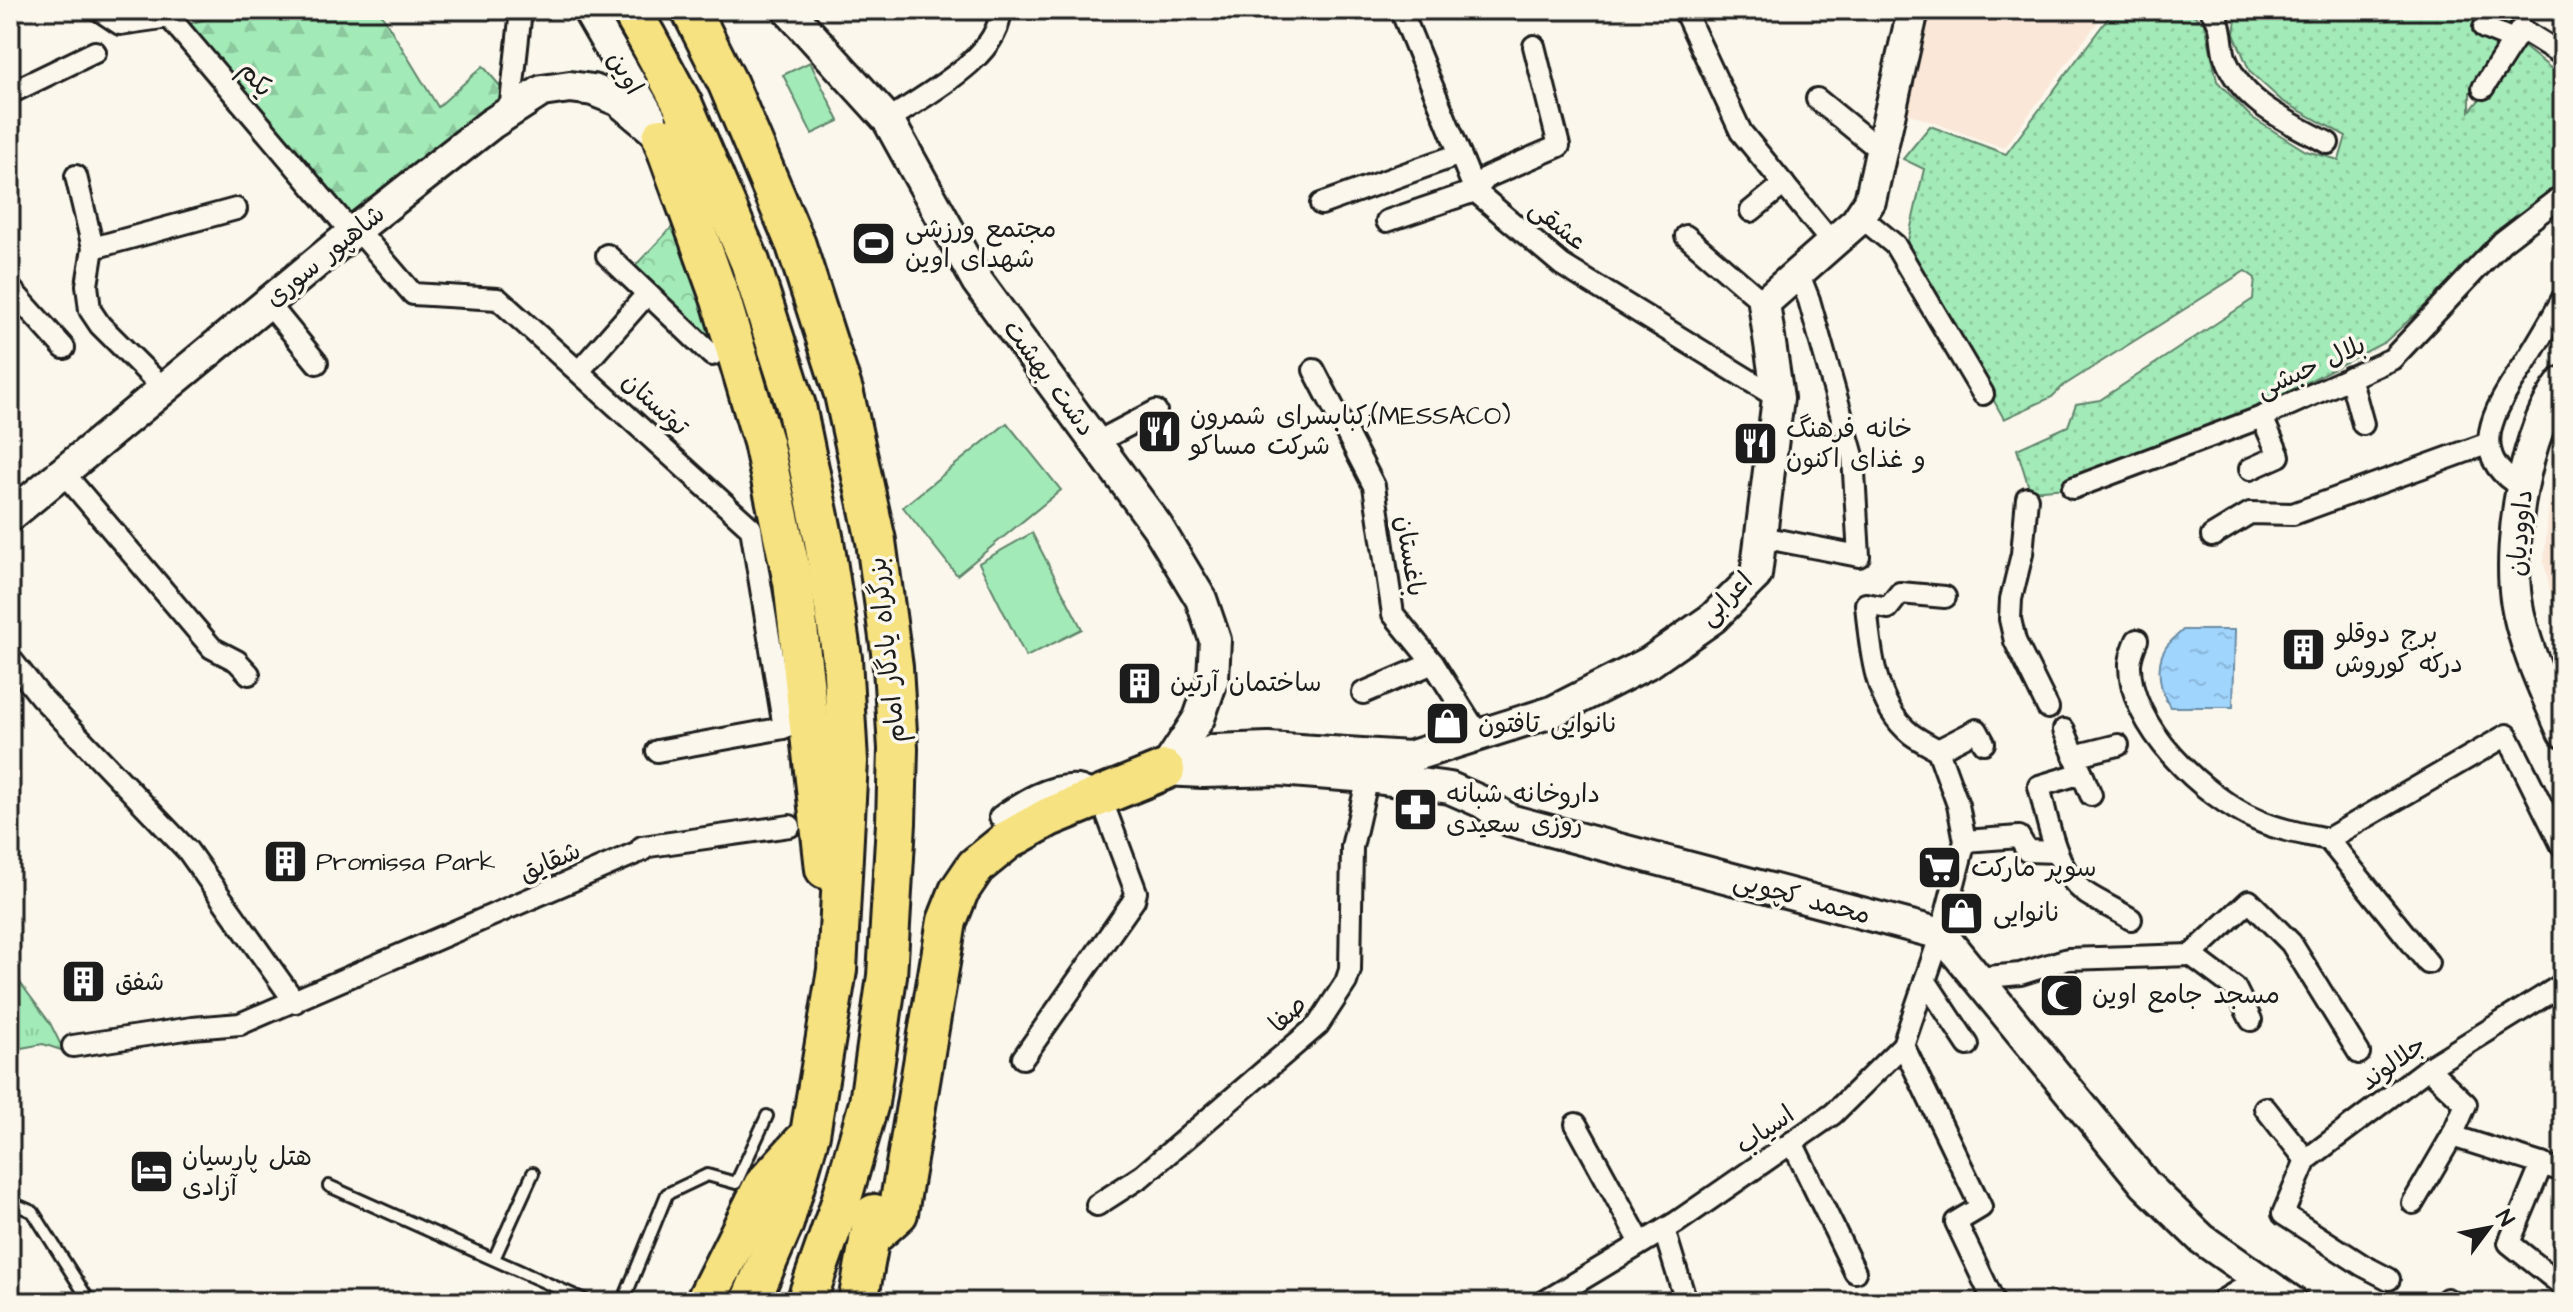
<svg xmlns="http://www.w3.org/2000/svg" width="2573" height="1312" font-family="'Architects Daughter','Playpen Sans Arabic',sans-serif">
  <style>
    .built { fill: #fae7d8 }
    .grass { fill: url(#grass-tufts); stroke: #5f836a; stroke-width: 2 }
    .forest { fill: url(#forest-firs); stroke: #5f836a; stroke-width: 2 }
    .park { fill: url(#park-crowns); stroke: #5f836a; stroke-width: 2 }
    .garden { fill: url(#garden-dots); stroke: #5f836a; stroke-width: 2 }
    .pitch { fill: #a2eab7; stroke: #5f836a; stroke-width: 2 }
    .water { fill: url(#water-ripples); stroke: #6b8ba4; stroke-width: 2 }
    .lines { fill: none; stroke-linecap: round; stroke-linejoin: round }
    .lane-casing { stroke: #1c1c1c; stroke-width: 16 }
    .street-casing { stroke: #1c1c1c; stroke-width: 26 }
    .secondary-casing { stroke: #1c1c1c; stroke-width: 36 }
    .highway-casing { stroke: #1c1c1c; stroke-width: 44 }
    .lane { stroke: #fbf7ec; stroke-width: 10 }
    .street { stroke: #fbf7ec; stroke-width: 20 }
    .secondary { stroke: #fbf7ec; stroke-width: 30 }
    .highway { stroke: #f6e281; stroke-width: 38 }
    .highway-bridge-casing { stroke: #1c1c1c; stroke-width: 44; stroke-linecap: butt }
    .highway-bridge { stroke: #f6e281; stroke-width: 38 }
    .labels { text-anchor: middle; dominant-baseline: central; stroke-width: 7; stroke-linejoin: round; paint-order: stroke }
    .street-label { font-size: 26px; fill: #1c1c1c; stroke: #fbf7ec }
    .poi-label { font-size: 26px; fill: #1c1c1c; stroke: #fbf7ec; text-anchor: start }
  </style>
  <defs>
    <pattern id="grass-tufts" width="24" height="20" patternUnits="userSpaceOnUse" patternTransform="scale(2)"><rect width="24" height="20" fill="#a2eab7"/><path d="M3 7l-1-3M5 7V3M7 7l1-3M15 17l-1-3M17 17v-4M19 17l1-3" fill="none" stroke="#8bc89d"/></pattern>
    <pattern id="forest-firs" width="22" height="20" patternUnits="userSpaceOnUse" patternTransform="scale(2)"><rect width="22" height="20" fill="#a2eab7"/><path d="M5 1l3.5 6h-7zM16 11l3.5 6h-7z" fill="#8bc89d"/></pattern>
    <pattern id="park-crowns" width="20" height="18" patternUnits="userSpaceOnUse" patternTransform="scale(2)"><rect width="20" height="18" fill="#a2eab7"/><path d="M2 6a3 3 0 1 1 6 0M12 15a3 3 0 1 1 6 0" fill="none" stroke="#8bc89d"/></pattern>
    <pattern id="garden-dots" width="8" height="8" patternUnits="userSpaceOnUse" patternTransform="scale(2)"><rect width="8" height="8" fill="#a2eab7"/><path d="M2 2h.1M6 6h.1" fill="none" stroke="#8bc89d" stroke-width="1.8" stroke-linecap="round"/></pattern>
    <pattern id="water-ripples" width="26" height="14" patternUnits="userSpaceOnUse" patternTransform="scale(2)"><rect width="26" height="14" fill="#a0d5fe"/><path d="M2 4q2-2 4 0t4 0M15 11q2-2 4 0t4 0" fill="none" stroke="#89b6d9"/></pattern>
  </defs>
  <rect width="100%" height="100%" fill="#fbf7ec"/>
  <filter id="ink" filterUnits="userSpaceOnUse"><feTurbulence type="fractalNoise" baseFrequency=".0125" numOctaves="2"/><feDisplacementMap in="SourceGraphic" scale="16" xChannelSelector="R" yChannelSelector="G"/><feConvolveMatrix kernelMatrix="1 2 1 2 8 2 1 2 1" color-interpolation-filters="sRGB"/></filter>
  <g filter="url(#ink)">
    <g class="built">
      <path d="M1925 10H2084L2100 19 2004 148 1904 112Z"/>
      <path d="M2563 444V654L2544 562 2553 458Z"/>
    </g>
    <path class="grass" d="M10 969 50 1023 64 1051 43 1044 10 1050Z"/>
    <path class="forest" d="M240 10H379L438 107 483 66 506 93 351 221 184 25Z"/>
    <path class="park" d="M674 225 715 349 631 270Z"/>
    <path class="garden" d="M2114 10H2186L2205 23 2217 81 2251 117 2306 151 2339 160 2346 136 2282 101 2250 72 2234 34 2236 19 2232 10H2511L2510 29 2483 19 2474 31 2503 44 2470 92V111L2523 46 2563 78V181L2385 342 2259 407 2081 487 2030 491 2017 449 2068 426 2076 404 2100 400 2253 299 2255 278 2245 271 2063 386 2052 397 2004 419 1907 245 1924 169 1903 159 1930 126 2006 154Z"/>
    <g class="pitch">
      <path d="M810 62 839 121 812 134 783 75Z"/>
      <path d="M1007 423 1061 490 957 575 903 507Z"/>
      <path d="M1032 533 1082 629 1026 657 979 563Z"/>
    </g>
    <path class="water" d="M2183 630H2235L2233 707H2170C2160 692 2155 665 2165 649 2169 642 2177 636 2183 630Z"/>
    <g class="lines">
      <defs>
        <g id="lane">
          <path d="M329 1186 589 1302"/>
          <path d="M10 1202 33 1212 90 1302"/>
          <path d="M494 1259 533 1173"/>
          <path d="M623 1302 667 1194 707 1175 736 1183 767 1116"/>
        </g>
        <g id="street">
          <path d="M99 10 120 24 169 17 352 233"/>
          <path d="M1401 10 1475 191 1562 265 1778 398"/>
          <path d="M1684 10 1741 132 1832 243"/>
          <path d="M2211 10C2224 25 2220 40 2225 57 2241 103 2289 122 2328 143"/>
          <path d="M2484 28 2514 40"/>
          <path d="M2521 29 2563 55"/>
          <path d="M2483 88 2521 29"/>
          <path d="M10 93 95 52"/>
          <path d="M1817 99 1881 151"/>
          <path d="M510 112 521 10"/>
          <path d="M888 120C923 96 1002 56 1000 10"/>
          <path d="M76 176 93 248 87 285 90 310 100 325 163 388"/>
          <path d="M1321 204 1460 154"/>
          <path d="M1751 211 1784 184"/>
          <path d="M1860 216 1895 245 1983 394"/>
          <path d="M1387 221 1475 191 1487 177 1559 146 1534 46"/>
          <path d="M357 229 413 294 498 299 751 528 784 728 657 751"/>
          <path d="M1686 236 1764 303"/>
          <path d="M93 248 236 209"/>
          <path d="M607 255 712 355"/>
          <path d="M10 288 64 348"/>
          <path d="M268 303 317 363"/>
          <path d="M580 370 647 294"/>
          <path d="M1314 370 1374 486 1393 614 1433 663 1480 737"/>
          <path d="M2350 377 2363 424"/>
          <path d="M1097 442 1156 411"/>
          <path d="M2250 469 2279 456 2262 417"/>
          <path d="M62 471 212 648 237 661 249 674"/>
          <path d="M2073 488 2262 417 2392 359 2502 242 2563 195"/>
          <path d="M2523 488C2462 454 2497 406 2525 363 2538 342 2551 320 2563 298"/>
          <path d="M2027 498 2022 554 2011 599 2010 619 2015 641 2048 708"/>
          <path d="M2212 536 2250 513 2293 514 2489 443"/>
          <path d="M1761 537 1859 556 1853 456 1809 300 1798 272"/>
          <path d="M2137 640C2134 647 2131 655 2130 663 2128 726 2204 797 2257 820 2279 830 2304 834 2328 839"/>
          <path d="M10 658 40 696 188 851 295 1002"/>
          <path d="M1363 693 1433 663"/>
          <path d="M2064 730 2091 795"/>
          <path d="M1938 750C1929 745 1919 740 1911 734 1874 705 1870 647 1866 604L1888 608 1900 593 1945 597"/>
          <path d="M1938 750 1977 730 1984 743"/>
          <path d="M2074 756 2118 745"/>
          <path d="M2082 773 2039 786C2048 821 2055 872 2087 894 2101 903 2117 910 2131 919"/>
          <path d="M1000 817C1021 802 1050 783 1078 786 1086 787 1095 794 1101 798L1136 892 1134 900 1023 1058"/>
          <path d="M2328 839 2507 735 2563 848"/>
          <path d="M2328 839 2428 963"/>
          <path d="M1965 841 2019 837 2027 851 2057 852"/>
          <path d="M2191 955 2235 988 2251 1020"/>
          <path d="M1977 978 2020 974 2068 959 2191 955 2249 901 2291 943 2359 1053"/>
          <path d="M1925 980 1968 1045"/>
          <path d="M1903 1045 1981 1207 1956 1222 1994 1302"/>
          <path d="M73 1046 192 1028 240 1024 643 850 642 847 790 826"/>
          <path d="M2265 1108 2306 1160"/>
          <path d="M1576 1124 1641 1243"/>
          <path d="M2452 1136 2563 1171"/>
          <path d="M1792 1142 1855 1272"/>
          <path d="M2542 1164 2509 1243 2563 1286"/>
          <path d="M2413 1203 2452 1136 2466 1104 2428 1068"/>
          <path d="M1097 1205 1142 1176 1318 1025 1346 982 1350 970 1352 847 1368 777"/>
          <path d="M1664 1230 1686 1302"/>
          <path d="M2389 1279 2362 1265 2283 1214 2306 1160 2428 1068 2563 984"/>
          <path d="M2447 1299 2451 1302"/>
          <path d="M1544 1302 1677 1222 1833 1114 1903 1045 1941 934 1965 841 1958 805 1938 750"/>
          <path d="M2220 1302 2260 1278"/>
        </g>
        <g id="secondary">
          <path d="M588 10 651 119"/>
          <path d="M788 10 888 120 977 281 1157 526 1201 599 1215 640 1213 678 1199 718 1165 770"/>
          <path d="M2563 382C2525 429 2508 541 2516 599 2523 645 2545 690 2563 732"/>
          <path d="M10 516 357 229 491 124 542 91 570 87 593 90 618 100 662 137"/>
          <path d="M1174 766 1215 750 1268 748 1409 757 1552 712 1650 662 1713 618 1756 575 1778 398 1764 303 1856 222 1870 201 1913 10"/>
          <path d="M1165 770 1203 772 1279 770 1368 777 1450 788 1482 802 1509 820 1941 934 2145 1184 2202 1239 2292 1302"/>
        </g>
        <g id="highway">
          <path d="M691 10 728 84 796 245 844 394 876 541 893 667 898 749 896 823 887 976 869 1103 840 1205 806 1302"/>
          <path d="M647 38 683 105 750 262 796 406 824 541 842 658 848 761 837 970 810 1134 784 1223 750 1302"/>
          <path d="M662 137 721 300 763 442 793 582 825 869"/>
          <path d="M869 1239 898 1213 947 921 959 891 976 866 1008 840 1049 817 1165 770"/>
          <path d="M705 1302 763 1186 803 1142"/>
          <path d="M858 1302 874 1214"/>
        </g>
      </defs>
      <use href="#lane" class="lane-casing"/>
      <use href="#street" class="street-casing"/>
      <use href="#secondary" class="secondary-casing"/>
      <use href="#highway" class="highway-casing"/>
      <use href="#lane" class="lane"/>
      <use href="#street" class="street"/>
      <use href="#secondary" class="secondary"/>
      <use href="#highway" class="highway"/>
      <defs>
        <path id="highway-bridge" d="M631 10 647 38"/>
      </defs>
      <use href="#highway-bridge" class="highway-bridge-casing"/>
      <use href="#highway-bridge" class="highway-bridge"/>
    </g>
  </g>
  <defs>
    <symbol id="stadium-square" viewBox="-11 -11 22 22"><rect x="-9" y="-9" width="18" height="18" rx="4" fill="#1c1c1c" stroke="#fbf7ec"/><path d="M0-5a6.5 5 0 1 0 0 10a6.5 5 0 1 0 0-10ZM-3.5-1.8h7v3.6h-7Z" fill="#fff"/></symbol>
    <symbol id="restaurant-square" viewBox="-11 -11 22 22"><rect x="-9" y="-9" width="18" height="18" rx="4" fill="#1c1c1c" stroke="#fbf7ec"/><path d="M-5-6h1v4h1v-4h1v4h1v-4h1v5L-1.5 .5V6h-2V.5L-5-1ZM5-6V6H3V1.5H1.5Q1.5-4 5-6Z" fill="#fff"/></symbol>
    <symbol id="building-square" viewBox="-11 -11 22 22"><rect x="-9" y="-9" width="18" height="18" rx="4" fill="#1c1c1c" stroke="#fbf7ec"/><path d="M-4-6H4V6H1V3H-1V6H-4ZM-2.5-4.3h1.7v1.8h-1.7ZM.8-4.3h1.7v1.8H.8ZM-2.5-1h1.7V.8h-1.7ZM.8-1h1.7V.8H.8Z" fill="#fff"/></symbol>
    <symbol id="shop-square" viewBox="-11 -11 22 22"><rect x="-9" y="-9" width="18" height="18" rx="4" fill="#1c1c1c" stroke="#fbf7ec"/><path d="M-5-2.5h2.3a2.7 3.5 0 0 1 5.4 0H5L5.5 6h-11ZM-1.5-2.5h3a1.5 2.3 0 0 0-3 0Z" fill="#fff"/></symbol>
    <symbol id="pharmacy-square" viewBox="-11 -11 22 22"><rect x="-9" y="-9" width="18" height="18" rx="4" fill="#1c1c1c" stroke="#fbf7ec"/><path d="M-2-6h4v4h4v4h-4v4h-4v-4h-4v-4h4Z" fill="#fff"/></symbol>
    <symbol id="supermarket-square" viewBox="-11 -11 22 22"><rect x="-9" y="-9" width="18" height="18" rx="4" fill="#1c1c1c" stroke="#fbf7ec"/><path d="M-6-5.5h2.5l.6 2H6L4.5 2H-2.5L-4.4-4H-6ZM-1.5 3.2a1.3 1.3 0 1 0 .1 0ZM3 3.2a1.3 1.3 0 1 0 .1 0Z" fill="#fff"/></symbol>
    <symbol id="mosque-square" viewBox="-11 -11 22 22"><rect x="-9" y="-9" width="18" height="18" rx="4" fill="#1c1c1c" stroke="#fbf7ec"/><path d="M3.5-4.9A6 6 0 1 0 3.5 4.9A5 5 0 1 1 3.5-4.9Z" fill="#fff"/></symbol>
    <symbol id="hotel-square" viewBox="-11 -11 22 22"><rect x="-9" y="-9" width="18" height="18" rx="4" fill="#1c1c1c" stroke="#fbf7ec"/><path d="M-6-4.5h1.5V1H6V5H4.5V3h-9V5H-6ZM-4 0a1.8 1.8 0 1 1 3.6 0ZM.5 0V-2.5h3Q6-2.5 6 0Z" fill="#fff"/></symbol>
  </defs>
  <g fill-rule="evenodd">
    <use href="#stadium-square" x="848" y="218" width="51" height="51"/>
    <use href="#restaurant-square" x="1134" y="406" width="51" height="51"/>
    <use href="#restaurant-square" x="1730" y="418" width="51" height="51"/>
    <use href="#building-square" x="2278" y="624" width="51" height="51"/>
    <use href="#building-square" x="1114" y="658" width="51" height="51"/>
    <use href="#shop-square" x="1422" y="698" width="51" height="51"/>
    <use href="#pharmacy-square" x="1390" y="784" width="51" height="51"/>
    <use href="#building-square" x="260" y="836" width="51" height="51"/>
    <use href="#supermarket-square" x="1914" y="842" width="51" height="51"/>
    <use href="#shop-square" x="1936" y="888" width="51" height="51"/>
    <use href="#building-square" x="58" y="956" width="51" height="51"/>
    <use href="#mosque-square" x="2036" y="970" width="51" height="51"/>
    <use href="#hotel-square" x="126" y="1146" width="51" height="51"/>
  </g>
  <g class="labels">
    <g class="street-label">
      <text transform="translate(625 73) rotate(60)">اوین</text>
      <text transform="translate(256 79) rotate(50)">یکم</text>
      <text transform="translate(1558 225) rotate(39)">عشقی</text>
      <text transform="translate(325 256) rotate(-39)">شاهپور سوری</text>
      <text transform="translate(2311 367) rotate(-24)">بلال حبشی</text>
      <text transform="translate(1049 378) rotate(54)">دشت بهشت</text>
      <text transform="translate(655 404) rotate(43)">توتستان</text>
      <text transform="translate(2520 533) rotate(-85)">داوودیان</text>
      <text transform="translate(1410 556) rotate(81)">باغستان</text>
      <text transform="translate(1726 599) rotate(-45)">اعرابی</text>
      <text transform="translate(887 650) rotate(-96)">بزرگراه یادگار امام</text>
      <text transform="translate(550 862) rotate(-24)">شقایق</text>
      <text transform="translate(1802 898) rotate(15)">محمد کچویی</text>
      <text transform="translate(1288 1014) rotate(-45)">صفا</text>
      <text transform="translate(2393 1063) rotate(-36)">جلالوند</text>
      <text transform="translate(1765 1130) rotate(-35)">اسیاب</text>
    </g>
    <g class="poi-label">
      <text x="905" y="229">مجتمع ورزشی<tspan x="905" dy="30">شهدای اوین</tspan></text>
      <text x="1190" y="416">کبابسرای شمرون;(MESSACO)<tspan x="1190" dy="30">شرکت مساکو</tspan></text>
      <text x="1786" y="429">خانه فرهنگ<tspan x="1786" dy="30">و غذای اکنون</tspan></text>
      <text x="2335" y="634">برج دوقلو<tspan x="2335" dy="30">درکه کوروش</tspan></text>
      <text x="1170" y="683">ساختمان آرتین</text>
      <text x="1478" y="724">نانوایی تافتون</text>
      <text x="1446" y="794">داروخانه شبانه<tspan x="1446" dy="30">روزی سعیدی</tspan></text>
      <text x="316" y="862">Promissa Park</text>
      <text x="1971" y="868">سوپر مارکت</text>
      <text x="1993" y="913">نانوایی</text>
      <text x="115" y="982">شفق</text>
      <text x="2092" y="995">مسجد جامع اوین</text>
      <text x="182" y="1157">هتل پارسیان<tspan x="182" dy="30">آزادی</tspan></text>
    </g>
  </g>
  <rect width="2573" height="1312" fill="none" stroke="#fbf7ec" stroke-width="40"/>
  <rect x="20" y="20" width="2533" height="1272" fill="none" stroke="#1c1c1c" stroke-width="3" filter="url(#ink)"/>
  <g transform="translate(2489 1228) rotate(58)" stroke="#fbf7ec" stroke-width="6" paint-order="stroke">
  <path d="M0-6L14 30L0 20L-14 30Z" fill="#1c1c1c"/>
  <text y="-12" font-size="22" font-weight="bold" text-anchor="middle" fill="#1c1c1c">N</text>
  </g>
</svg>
